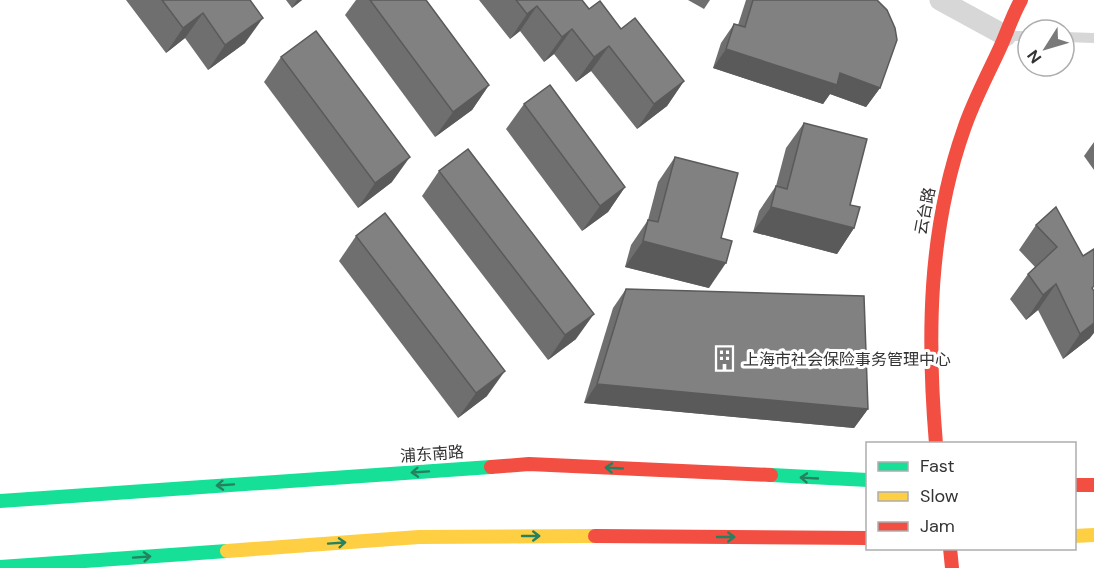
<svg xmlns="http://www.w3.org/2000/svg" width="1094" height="568" font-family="'DM Sans','Noto Sans SC',sans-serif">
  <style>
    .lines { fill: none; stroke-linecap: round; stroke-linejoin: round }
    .lane { stroke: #d7d7d7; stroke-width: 10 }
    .street { stroke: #d7d7d7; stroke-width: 21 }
    .fast { stroke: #16e098; stroke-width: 14 }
    .slow { stroke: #ffcf43; stroke-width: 14 }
    .jam { stroke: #f24e42; stroke-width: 14 }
    .wall { fill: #6f6f6f }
    .shaded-wall { fill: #5a5a5a }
    .building { fill: #818181; stroke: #5a5a5a; stroke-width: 1.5 }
    .oneway { stroke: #268160 }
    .labels { text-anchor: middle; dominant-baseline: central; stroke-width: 6; stroke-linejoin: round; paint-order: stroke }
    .street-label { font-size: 16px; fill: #333; stroke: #fff }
    .poi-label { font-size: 16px; fill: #333; stroke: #fff; text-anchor: start }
  </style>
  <rect width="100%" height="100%" fill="#fff"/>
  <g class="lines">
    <g class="lane">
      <path d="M1006 36H1028"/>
      <path d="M1064 37 1094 38"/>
    </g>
    <path class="street" d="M940 0 1006 36"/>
    <g class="fast">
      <path d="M771 475 868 480"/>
      <path d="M0 501 491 467"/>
      <path d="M0 567 227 551"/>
    </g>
    <g class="slow">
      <path d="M1074 536 1094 535"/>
      <path d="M227 551 419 537 595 536"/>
    </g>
    <g class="jam">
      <path d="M936 444C927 337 928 231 964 129 973 102 987 76 999 50 1007 33 1012 16 1021 0"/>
      <path d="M491 467 529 464 771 475"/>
      <path d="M1074 485H1094"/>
      <path d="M595 536 868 538"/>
      <path d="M950 548 952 568"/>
    </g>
  </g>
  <g class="wall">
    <path d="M126 0H250L245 43 208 70 185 38 166 53Z"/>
    <path d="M286 0H302L292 8Z"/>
    <path d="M356 0H426L489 85 472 110 435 137 345 15Z"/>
    <path d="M479 0H582L589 9 621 29 684 81 667 106 637 129 591 71 576 82 554 54 544 62 520 31 510 39Z"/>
    <path d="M688 0H710L704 9Z"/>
    <path d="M746 0H877L880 88 866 107 830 94 823 104 713 68 721 43 734 24 738 25Z"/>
    <path d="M281 57 392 182 358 208 264 82Z"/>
    <path d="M524 104 625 187 608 212 582 231 506 129Z"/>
    <path d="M804 123 850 205 854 228 837 254 753 232 759 211 776 186 786 148Z"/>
    <path d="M1094 142V170L1084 156Z"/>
    <path d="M675 157 709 288 625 267 631 245 648 220 658 182Z"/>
    <path d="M439 171 576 339 548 360 422 196Z"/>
    <path d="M1056 207 1093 290 1090 338 1063 359 1038 310 1026 320 1010 299 1028 274 1035 267 1019 250 1036 225Z"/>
    <path d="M356 236 487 396 458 418 339 261Z"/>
    <path d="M626 289 868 409 854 428 584 403 613 308Z"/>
  </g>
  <g class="shaded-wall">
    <path d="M297 0H302L292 8Z"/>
    <path d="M537 6 520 31 510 39 527 14Z"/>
    <path d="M203 13 185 38 166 53 183 28Z"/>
    <path d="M263 18 245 43 208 70 225 45Z"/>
    <path d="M572 29 554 54 544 62 562 37Z"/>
    <path d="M609 46 591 71 576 82 594 57Z"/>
    <path d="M726 49 840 73 880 88 866 107 830 94 823 104 713 68Z"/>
    <path d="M684 81 667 106 637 129 654 104Z"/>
    <path d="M489 85 472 110 435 137 453 112Z"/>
    <path d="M410 157 392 182 358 208 375 183Z"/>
    <path d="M625 187 608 212 582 231 600 206Z"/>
    <path d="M771 207 854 228 837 254 753 232Z"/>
    <path d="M643 241 726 263 709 288 625 267Z"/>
    <path d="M1056 284 1038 310 1026 320 1043 295Z"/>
    <path d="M594 314 576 339 548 360 565 335Z"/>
    <path d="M1094 323V333L1090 338 1063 359 1080 334Z"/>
    <path d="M505 371 487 396 458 418 476 393Z"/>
    <path d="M597 384 868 409 854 428 584 403Z"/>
  </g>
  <g class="building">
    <path d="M162 0H250L263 18 225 45 203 13 183 28Z"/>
    <path d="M370 0H426L489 85 453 112Z"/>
    <path d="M516 0H582L589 9 600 1 621 29 635 18 684 81 654 104 609 46 594 57 572 29 562 37 537 6 527 14Z"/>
    <path d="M753 0H877L887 10 895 28 897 40 880 88 840 73 837 85 726 49 734 24 745 27Z"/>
    <path d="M316 31 410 157 375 183 281 57Z"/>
    <path d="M550 85 625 187 600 206 524 104Z"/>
    <path d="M804 123 867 139 850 205 860 207 854 228 771 207 776 186 787 189Z"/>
    <path d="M468 149 594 314 565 335 439 171Z"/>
    <path d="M675 157 738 173 721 238 732 241 726 263 643 241 648 220 658 222Z"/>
    <path d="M1056 207 1083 256 1094 249V286L1092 288 1094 291V323L1080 334 1056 284 1043 295 1028 274 1057 247 1036 225Z"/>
    <path d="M385 213 505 371 476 393 356 236Z"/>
    <path d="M626 289 864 296 868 409 597 384Z"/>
  </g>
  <defs><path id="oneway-shaft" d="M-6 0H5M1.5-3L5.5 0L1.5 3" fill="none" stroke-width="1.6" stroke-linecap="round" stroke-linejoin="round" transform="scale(1.5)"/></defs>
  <g class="oneway">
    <use href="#oneway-shaft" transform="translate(614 468) rotate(-177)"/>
    <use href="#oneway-shaft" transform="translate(420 472) rotate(176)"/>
    <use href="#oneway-shaft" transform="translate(809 478) rotate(-177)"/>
    <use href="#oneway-shaft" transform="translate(225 485) rotate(176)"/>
    <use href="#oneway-shaft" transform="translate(531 536)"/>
    <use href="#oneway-shaft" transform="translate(726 537)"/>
    <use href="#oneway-shaft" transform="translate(337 543) rotate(-4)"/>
    <use href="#oneway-shaft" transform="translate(142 557) rotate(-4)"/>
  </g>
  <defs>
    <symbol id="building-bare" viewBox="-9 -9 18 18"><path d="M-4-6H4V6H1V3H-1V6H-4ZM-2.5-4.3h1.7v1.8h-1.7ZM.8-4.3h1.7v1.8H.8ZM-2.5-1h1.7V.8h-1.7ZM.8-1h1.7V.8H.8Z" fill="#7a7a7a" stroke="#fff" stroke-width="2.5" paint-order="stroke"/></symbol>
  </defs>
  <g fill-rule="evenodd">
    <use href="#building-bare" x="708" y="342" width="33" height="33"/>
  </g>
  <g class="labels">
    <g class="street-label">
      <text transform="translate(925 211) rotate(-79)">云台路</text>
      <text transform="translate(432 454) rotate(-4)">浦东南路</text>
    </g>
    <g class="poi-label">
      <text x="743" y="359">上海市社会保险事务管理中心</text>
    </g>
  </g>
  <rect x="866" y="442" width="210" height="108" fill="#ffffff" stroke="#adadad" stroke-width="1.5"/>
  <rect x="878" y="462" width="30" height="9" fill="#16e098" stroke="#adadad" stroke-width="1.5"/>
  <text x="920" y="472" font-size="18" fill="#333333">Fast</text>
  <rect x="878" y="492" width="30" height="9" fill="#ffcf43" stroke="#adadad" stroke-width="1.5"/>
  <text x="920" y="502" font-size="18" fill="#333333">Slow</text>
  <rect x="878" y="522" width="30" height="9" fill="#f24e42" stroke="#adadad" stroke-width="1.5"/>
  <text x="920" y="532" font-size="18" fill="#333333">Jam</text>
  <g transform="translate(1046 48) rotate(233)"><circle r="28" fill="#ffffff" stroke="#adadad" stroke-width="1.5"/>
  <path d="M0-4.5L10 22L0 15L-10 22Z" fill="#7a7a7a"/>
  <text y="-9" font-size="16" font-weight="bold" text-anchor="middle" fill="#333333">N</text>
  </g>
</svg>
